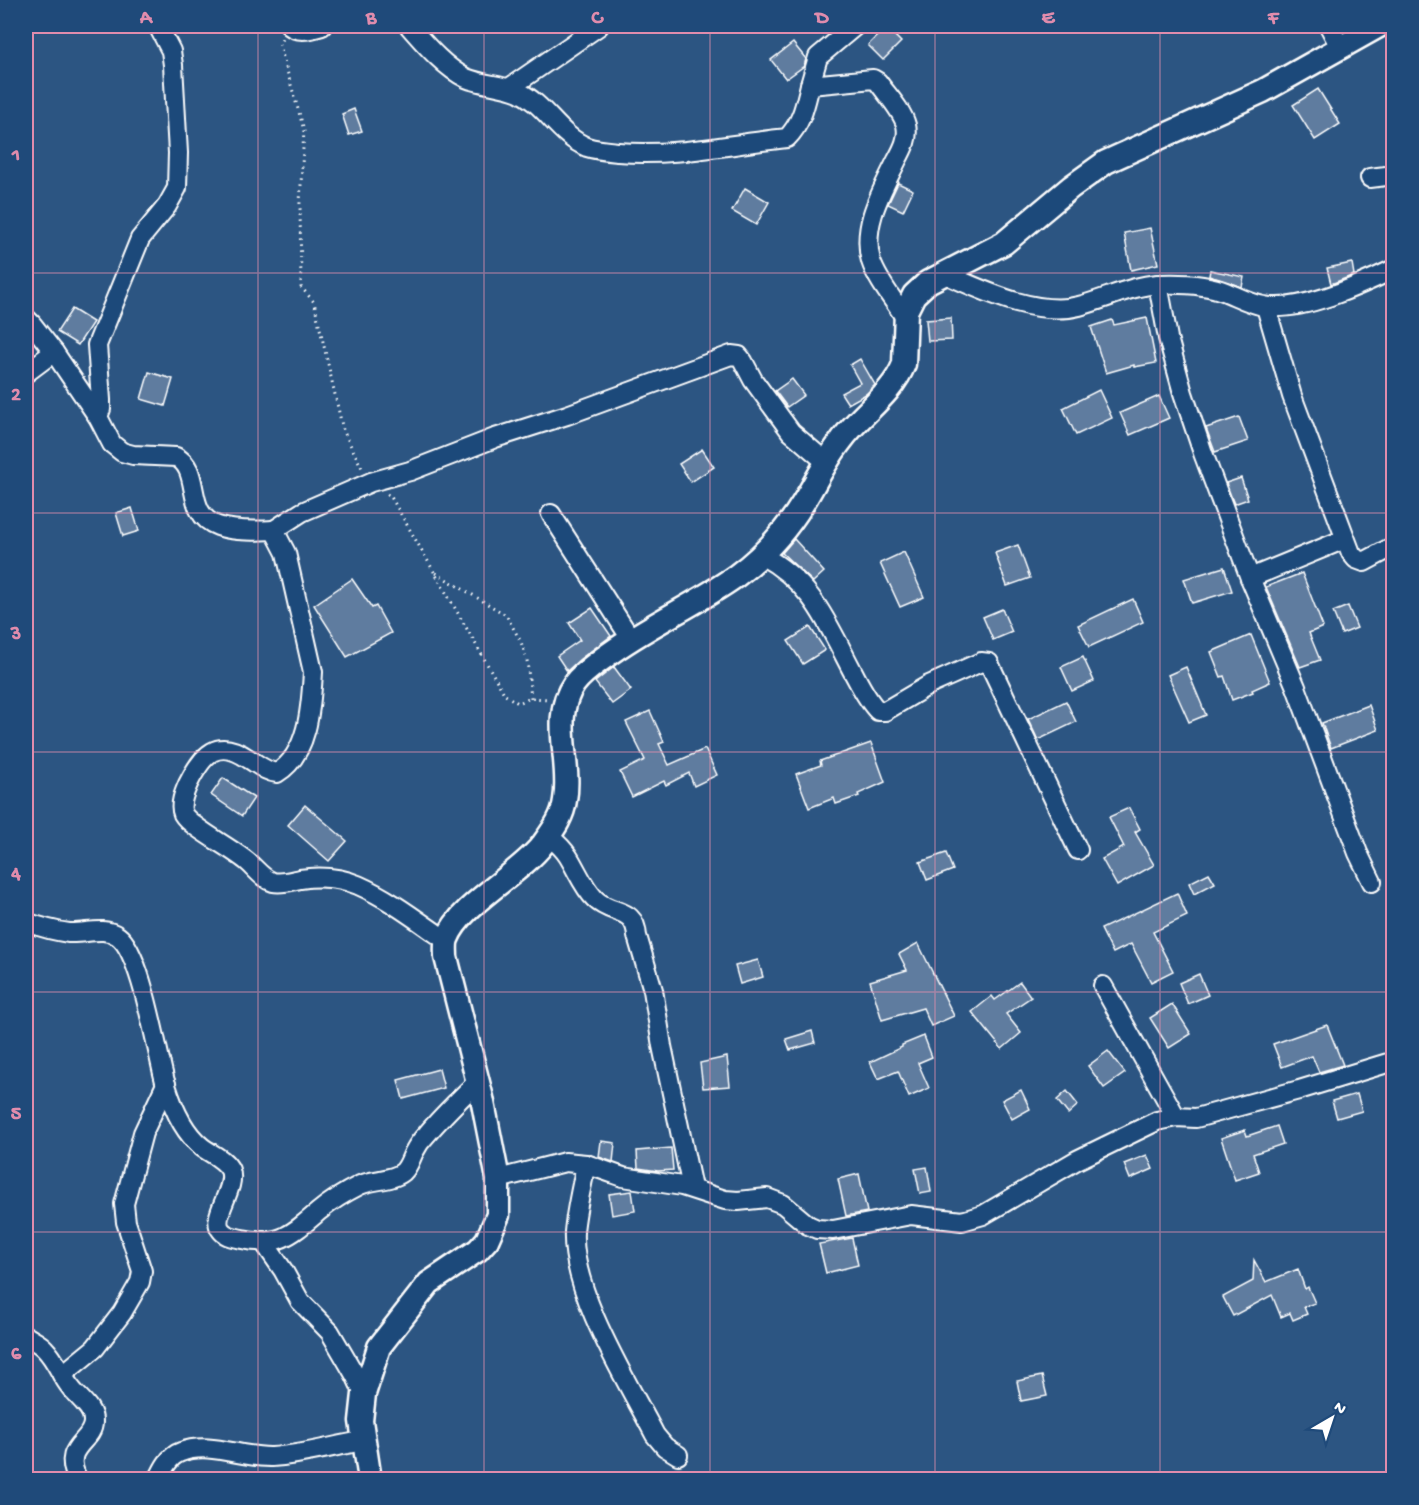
<svg xmlns="http://www.w3.org/2000/svg" width="1419" height="1505" font-family="'Gochi Hand',sans-serif">
  <style>
    .building { fill: #5e7c9f; stroke: #fff; stroke-width: 1.5 }
    .lines { fill: none; stroke-linecap: round; stroke-linejoin: round }
    .minor-casing { stroke: #fff; stroke-width: 22 }
    .tertiary-casing { stroke: #fff; stroke-width: 27 }
    .path { stroke: #fff; stroke-width: 3; stroke-dasharray: 1.5 4.5; stroke-linecap: butt }
    .minor { stroke: #1f4a7a; stroke-width: 18 }
    .tertiary { stroke: #1f4a7a; stroke-width: 22 }
    .grid { fill: none; stroke: #e08cad; stroke-width: 1.5; stroke-opacity: 0.55 }
    .neatline { fill: none; stroke: #e08cad; stroke-width: 2 }
    .grid-label { font-size: 20px; text-anchor: middle; font-weight: bold; fill: #e08cad }
  </style>
  <rect width="100%" height="100%" fill="#2c5582"/>
  <filter id="ink" filterUnits="userSpaceOnUse"><feTurbulence type="fractalNoise" baseFrequency=".0167" numOctaves="2"/><feDisplacementMap in="SourceGraphic" scale="12" xChannelSelector="R" yChannelSelector="G"/><feConvolveMatrix kernelMatrix="1 2 1 2 8 2 1 2 1" color-interpolation-filters="sRGB"/></filter>
  <g filter="url(#ink)">
    <g class="building">
      <path d="M886 27 901 42 883 60 868 45Z"/>
      <path d="M793 43 806 59 804 66 786 79 771 60Z"/>
      <path d="M1318 89 1340 124 1315 140 1293 105Z"/>
      <path d="M354 109 362 131 349 135 342 114Z"/>
      <path d="M898 183 913 190 903 211 888 204Z"/>
      <path d="M745 188 769 202 756 225 732 211Z"/>
      <path d="M1150 228 1158 264 1131 270 1124 233Z"/>
      <path d="M1352 263 1354 275 1331 284 1327 268Z"/>
      <path d="M1210 270 1244 277 1242 287 1209 276Z"/>
      <path d="M72 309 93 322 78 345 57 332Z"/>
      <path d="M951 318 952 340 928 341 926 320Z"/>
      <path d="M1147 318 1156 363 1134 367V365L1106 373 1091 327 1112 320 1114 325Z"/>
      <path d="M860 359 875 385 866 394 848 404 841 393 860 383 850 365Z"/>
      <path d="M149 372 173 379 165 406 141 399Z"/>
      <path d="M792 379 804 395 787 407 775 391Z"/>
      <path d="M1099 390 1112 418 1076 435 1063 408Z"/>
      <path d="M1159 396 1169 418 1130 435 1120 413Z"/>
      <path d="M1239 417 1248 441 1215 452 1206 428Z"/>
      <path d="M702 449 714 467 691 482 679 464Z"/>
      <path d="M1241 478 1248 499 1234 504 1226 483Z"/>
      <path d="M132 508 139 531 123 536 116 513Z"/>
      <path d="M794 539 824 572 813 582 782 553Z"/>
      <path d="M1018 545 1030 578 1007 586 995 553Z"/>
      <path d="M904 552 924 597 900 607 880 563Z"/>
      <path d="M1224 567 1232 591 1192 603 1184 579Z"/>
      <path d="M1302 573 1323 627 1309 633 1320 660 1300 667 1266 587Z"/>
      <path d="M352 579 372 608 376 606 391 633 347 657 314 605Z"/>
      <path d="M1133 599 1143 622 1089 647 1078 625Z"/>
      <path d="M1348 606 1357 628 1342 634 1333 612Z"/>
      <path d="M592 608 611 636 580 659 567 671 557 656 580 640 569 623Z"/>
      <path d="M1002 609 1012 632 993 640 983 617Z"/>
      <path d="M810 627 825 650 803 664 788 641Z"/>
      <path d="M1251 635 1270 682 1252 690 1253 692 1232 700 1224 676 1221 677 1211 652Z"/>
      <path d="M1083 657 1094 681 1072 691 1061 667Z"/>
      <path d="M614 667 631 690 612 704 595 682Z"/>
      <path d="M1186 667 1206 715 1189 722 1168 675Z"/>
      <path d="M1066 701 1076 722 1038 740 1028 719Z"/>
      <path d="M1369 705 1378 730 1331 748 1322 723Z"/>
      <path d="M650 711 664 742 659 744 669 765 705 749 717 775 694 786 689 773 666 785 664 781 632 797 620 772 645 760 626 722Z"/>
      <path d="M871 743 885 782 858 794 859 796 836 804 834 798 809 808 796 774 821 765 820 761Z"/>
      <path d="M223 778 254 798 242 816 211 795Z"/>
      <path d="M305 805 347 841 329 861 288 825Z"/>
      <path d="M1129 808 1140 829 1135 832 1154 865 1117 886 1102 859 1124 847 1109 817Z"/>
      <path d="M946 853 953 870 927 880 920 862Z"/>
      <path d="M1209 873 1215 883 1194 894 1189 883Z"/>
      <path d="M1177 893 1187 916 1153 932 1173 971 1151 982 1131 944 1113 953 1101 929Z"/>
      <path d="M918 943 954 1016 931 1026 923 1008 882 1020 870 981 907 970 899 954Z"/>
      <path d="M758 960 763 977 740 984 735 966Z"/>
      <path d="M1199 974 1208 995 1188 1004 1179 983Z"/>
      <path d="M1020 982 1031 997 1006 1014 1021 1033 1002 1049 972 1012 992 996 995 1000Z"/>
      <path d="M1172 1004 1191 1034 1169 1048 1150 1018Z"/>
      <path d="M1327 1025 1343 1065 1319 1072 1312 1056 1282 1067 1273 1044Z"/>
      <path d="M812 1031 815 1043 790 1050 786 1039Z"/>
      <path d="M924 1036 932 1057 918 1063 929 1088 909 1097 898 1071 878 1079 870 1062 902 1047V1045Z"/>
      <path d="M1108 1051 1125 1073 1104 1088 1088 1066Z"/>
      <path d="M727 1057 730 1086 703 1088 700 1063Z"/>
      <path d="M439 1069 444 1088 403 1099 398 1080Z"/>
      <path d="M1021 1090 1030 1109 1012 1119 1002 1100Z"/>
      <path d="M1067 1091 1078 1105 1068 1114 1057 1100Z"/>
      <path d="M1357 1094 1362 1111 1337 1118 1332 1101Z"/>
      <path d="M1277 1126 1283 1144 1253 1154 1259 1172 1235 1180 1221 1138 1245 1130 1247 1136Z"/>
      <path d="M601 1141 615 1143 613 1162 599 1157Z"/>
      <path d="M671 1148 673 1170 658 1171 638 1168 637 1151Z"/>
      <path d="M1147 1155 1153 1169 1130 1179 1124 1164Z"/>
      <path d="M927 1167 931 1192 920 1194 915 1169Z"/>
      <path d="M859 1174 867 1212 846 1216 838 1179Z"/>
      <path d="M632 1191 635 1211 612 1215 609 1194Z"/>
      <path d="M852 1238 858 1265 826 1273 819 1244Z"/>
      <path d="M1254 1260 1266 1282 1298 1269 1305 1289 1308 1287 1315 1303 1304 1307 1307 1314 1293 1320 1290 1313 1281 1317 1272 1295 1233 1316 1223 1297 1253 1281Z"/>
      <path d="M1042 1376 1047 1396 1021 1401 1017 1381Z"/>
    </g>
    <g class="lines">
      <defs>
        <g id="minor">
          <path d="M290 26C299 33 312 29 322 26"/>
          <path d="M409 26C425 44 444 67 466 78 483 85 503 85 519 92 546 105 559 136 587 147 596 150 608 151 618 152 674 157 731 144 787 138 802 123 805 105 810 85L873 79 878 82C887 95 902 110 906 125 909 138 903 149 897 160 882 191 861 225 871 261 877 280 893 299 904 316"/>
          <path d="M1329 26 1340 47"/>
          <path d="M810 85 818 57 855 26"/>
          <path d="M509 88 599 26"/>
          <path d="M1370 178 1394 175"/>
          <path d="M945 274C982 290 1037 317 1079 306 1106 299 1131 286 1158 284 1180 283 1206 284 1226 292 1238 297 1251 304 1264 306 1300 313 1361 285 1394 269"/>
          <path d="M1158 284 1168 338 1183 393 1203 453 1250 578 1296 687 1358 853 1372 882"/>
          <path d="M1266 307 1292 396 1351 553 1356 559 1364 562 1394 546"/>
          <path d="M26 318 32 324 54 352 98 417 112 444 122 452 133 455 176 457C203 470 183 514 218 526 235 532 257 531 274 530"/>
          <path d="M26 373 54 352"/>
          <path d="M98 417 101 409V400L97 345 140 239 167 206 177 188 178 153 173 65 171 51 158 26"/>
          <path d="M551 514 631 639"/>
          <path d="M761 555C813 583 827 623 853 672 860 685 867 700 878 711H885L929 685 981 662 989 663 1078 850"/>
          <path d="M1250 578 1345 539"/>
          <path d="M549 836C556 842 563 848 568 856 577 870 583 887 595 899 612 916 635 906 637 936L653 990 662 1046 692 1188"/>
          <path d="M26 922C40 927 54 931 69 933 86 934 104 926 118 936 142 953 157 1055 166 1085 173 1108 183 1132 202 1147 211 1154 225 1159 230 1170 237 1189 210 1216 221 1230 226 1237 234 1237 242 1239 279 1247 291 1235 318 1212 330 1202 346 1192 360 1185 373 1179 392 1181 403 1172 409 1166 410 1160 414 1152 417 1146 422 1139 427 1134 442 1116 460 1099 477 1082"/>
          <path d="M447 941C418 921 390 899 358 885 339 877 320 876 300 879 291 881 282 884 273 882 263 879 256 869 249 863 234 849 191 828 183 814 179 805 184 793 188 784 203 754 217 737 249 759 259 765 266 772 277 773 309 754 311 705 313 672L286 553 274 530 302 512 371 482 410 471 495 438 567 415 731 355 739 356 743 361 753 380 791 432 826 462"/>
          <path d="M1103 986 1176 1117"/>
          <path d="M586 1164C582 1186 576 1209 574 1232 571 1292 627 1381 655 1435L665 1447 678 1455"/>
          <path d="M498 1179 565 1162 586 1164 623 1177 682 1186 725 1200 738 1201 767 1198 783 1204 808 1225 817 1229 833 1230 911 1215 962 1221 983 1215 1077 1160 1157 1121 1176 1117 1196 1118 1299 1090 1394 1061"/>
          <path d="M263 1241 283 1270 300 1301 330 1332 355 1375 364 1394"/>
          <path d="M26 1336C32 1340 40 1343 45 1349 56 1360 61 1376 71 1388 78 1398 94 1408 93 1422 93 1443 60 1445 78 1480"/>
          <path d="M62 1375 95 1348 122 1313 140 1282 142 1271 126 1222 124 1204 143 1133 166 1084"/>
          <path d="M158 1480C163 1469 169 1456 181 1452 210 1441 241 1458 272 1457 302 1455 333 1446 363 1441"/>
        </g>
        <path id="tertiary" d="M370 1480 361 1421 364 1394 379 1347 429 1283 478 1250 487 1240 498 1215V1179L482 1098 446 957C446 952 445 944 447 939 460 904 519 875 543 844 553 830 563 817 565 800 572 762 550 718 574 684 582 673 594 665 605 657 646 626 694 606 736 576 763 556 786 531 803 503 816 482 826 460 841 441 860 414 892 395 904 364L906 311 914 295 928 282 1004 243 1071 187 1106 162 1263 91 1379 26"/>
      </defs>
      <use href="#minor" class="minor-casing"/>
      <use href="#tertiary" class="tertiary-casing"/>
      <g class="path">
        <path d="M282 39 279 43 304 130 300 203 301 287 314 302 343 430 362 468"/>
        <path d="M387 494 391 497 505 695 518 703 531 698 549 699"/>
        <path d="M436 573 506 615 521 642 527 660 531 698"/>
      </g>
      <use href="#minor" class="minor"/>
      <use href="#tertiary" class="tertiary"/>
    </g>
  </g>
  <path class="grid" d="M258 26V1480M484 26V1480M710 26V1480M935 26V1480M1160 26V1480M26 273H1394M26 513H1394M26 752H1394M26 992H1394M26 1232H1394"/>
  <rect width="1419" height="1505" fill="none" stroke="#1f4a7a" stroke-width="66"/>
  <g transform="translate(1332 1418) rotate(39)" stroke="#1f4a7a" stroke-width="4.5" paint-order="stroke">
  <path d="M0-4.5L10 22L0 15L-10 22Z" fill="#ffffff"/>
  <text y="-9" font-size="16" font-weight="bold" text-anchor="middle" fill="#ffffff">N</text>
  </g>
  <rect x="33" y="33" width="1353" height="1439" class="neatline"/>
  <g class="grid-label">
    <text x="146" y="23">A</text>
    <text x="371" y="23">B</text>
    <text x="597" y="23">C</text>
    <text x="822" y="23">D</text>
    <text x="1048" y="23">E</text>
    <text x="1273" y="23">F</text>
    <text x="16" y="160">1</text>
    <text x="16" y="400">2</text>
    <text x="16" y="639">3</text>
    <text x="16" y="879">4</text>
    <text x="16" y="1119">5</text>
    <text x="16" y="1359">6</text>
  </g>
</svg>
